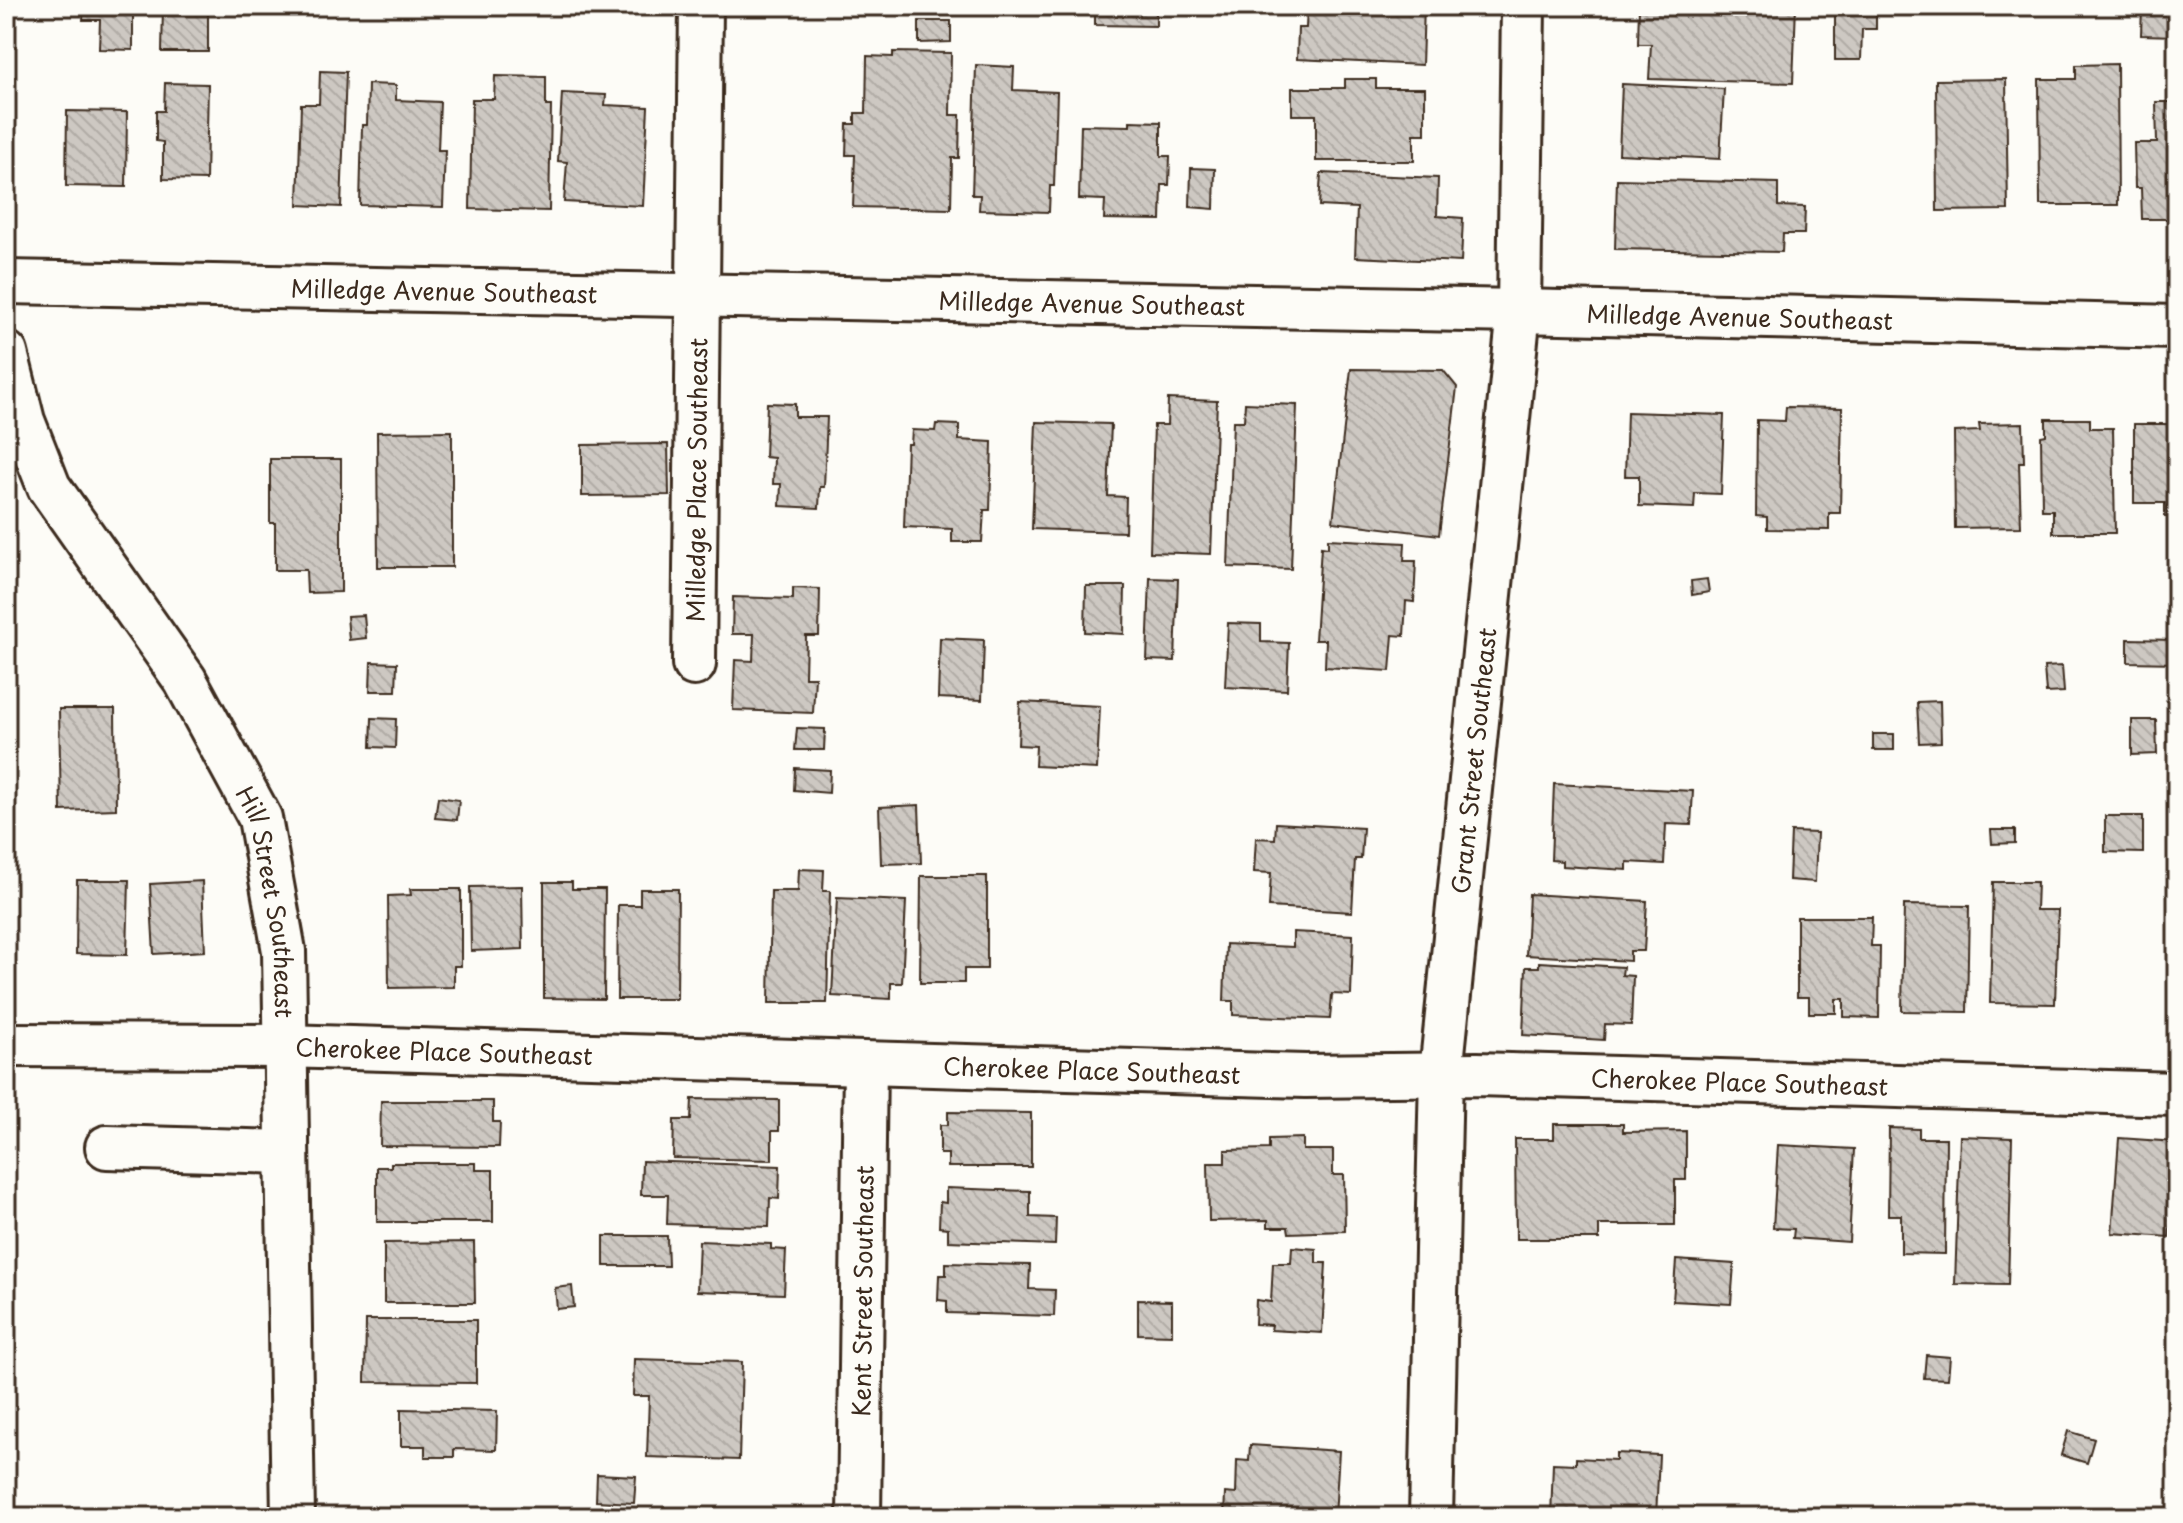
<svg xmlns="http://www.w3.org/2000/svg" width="2183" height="1523" font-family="'Playpen Sans',sans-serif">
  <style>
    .building { fill: url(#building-back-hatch); stroke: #3b2a1e; stroke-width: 2 }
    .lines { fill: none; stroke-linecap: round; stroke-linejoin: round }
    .minor-casing { stroke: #3b2a1e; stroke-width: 48 }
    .minor { stroke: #fdfcf7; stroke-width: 42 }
    .labels { text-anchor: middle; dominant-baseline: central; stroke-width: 6; stroke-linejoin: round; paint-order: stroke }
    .street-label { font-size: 24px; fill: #3b2a1e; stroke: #fdfcf7 }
  </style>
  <defs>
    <pattern id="building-back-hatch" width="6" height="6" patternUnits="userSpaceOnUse" patternTransform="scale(2)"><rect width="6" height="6" fill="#cdc8c2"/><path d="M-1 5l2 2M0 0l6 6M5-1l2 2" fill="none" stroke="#b1aca6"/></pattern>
  </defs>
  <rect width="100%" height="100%" fill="#fdfcf7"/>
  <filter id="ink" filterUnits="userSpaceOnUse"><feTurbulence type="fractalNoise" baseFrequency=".0125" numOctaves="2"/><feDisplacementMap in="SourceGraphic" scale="16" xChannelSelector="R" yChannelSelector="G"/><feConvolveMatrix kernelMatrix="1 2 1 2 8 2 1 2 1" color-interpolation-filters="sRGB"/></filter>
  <g filter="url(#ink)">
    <g class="building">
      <path d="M84 6H133V50L99 49 100 20H83Z"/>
      <path d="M1095 6H1156V26L1095 25Z"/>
      <path d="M1307 6H1424L1422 65 1297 59 1298 28H1306Z"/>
      <path d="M1639 6H1796L1793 83 1649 79 1651 44H1638Z"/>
      <path d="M1835 6H1876V29H1862L1861 60H1835Z"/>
      <path d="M2142 6H2177V36L2141 35Z"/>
      <path d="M163 8H208V52H162Z"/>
      <path d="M919 21H951V42L919 43Z"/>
      <path d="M893 52 951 53 950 115H960L959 158H952L951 209 853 207 855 155H846L847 124H855V113H866L867 56 893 57Z"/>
      <path d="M2117 64 2118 205H2040L2039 79H2076V65Z"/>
      <path d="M976 65 1014 67 1013 90 1057 92 1054 186H1050L1049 212 979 210 980 195H972Z"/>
      <path d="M320 71 346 72 341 207 298 205 301 104H319Z"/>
      <path d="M495 76 546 77V106H551L549 211 470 209 472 99H494Z"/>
      <path d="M1345 79H1376V88H1425V134H1414V161H1316V115H1292V88H1345Z"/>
      <path d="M2006 79 2008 210 1937 211 1936 80Z"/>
      <path d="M165 83 208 84 206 180 163 179V142L156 141V111H164Z"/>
      <path d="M368 84 396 85V100L440 102 438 150H445L443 207 360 205 362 125H367Z"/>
      <path d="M1622 84 1724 89 1720 159 1619 154Z"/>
      <path d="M562 93 606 95 605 105 648 107 643 206 564 202 567 162 558 161Z"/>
      <path d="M2156 102H2177V211H2173V219H2142L2141 188H2135L2134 143H2157Z"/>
      <path d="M67 111 127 112 126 187 66 186Z"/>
      <path d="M1130 121 1161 122V156H1170L1169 185H1162L1161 220 1104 219 1105 200 1079 199 1081 125 1130 126Z"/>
      <path d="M1191 168 1215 169 1214 209 1190 207Z"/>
      <path d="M1321 173 1438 178 1437 216 1463 218 1461 262 1355 257 1357 208 1319 206Z"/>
      <path d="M1617 179 1778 183V206L1805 207 1804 234H1783L1782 252 1615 249Z"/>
      <path d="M1351 369 1443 370 1457 387 1439 535 1333 522Z"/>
      <path d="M1168 399 1217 401 1211 554 1150 552 1154 425H1167Z"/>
      <path d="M767 403 795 404V417H827L824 487H820L819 508 780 506 781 484H773L774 458 765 457Z"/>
      <path d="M1245 403 1297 405 1291 569 1228 567 1233 421H1244Z"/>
      <path d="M1786 407 1842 408 1840 513H1829V530L1767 529V517L1756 516 1757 420 1785 421Z"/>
      <path d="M1627 412 1724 415 1721 494 1695 493 1694 508 1639 506V476H1625Z"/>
      <path d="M2046 419H2090V428H2113L2115 533H2053V510H2042L2041 436 2046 435Z"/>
      <path d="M1036 422 1111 424 1108 496 1126 497 1125 532 1032 529Z"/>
      <path d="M2023 423 2024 462H2019L2021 527 1955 528 1954 432 1980 431 1979 424Z"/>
      <path d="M936 424 959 425V440L992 442 990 510H984L982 542H952V529L904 527 907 444H911L912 430 935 431Z"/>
      <path d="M2134 424H2169V436H2177V517H2165V503H2134Z"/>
      <path d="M452 431V567H378L377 432Z"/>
      <path d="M668 444 669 495 582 496V445Z"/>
      <path d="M270 459H341V592L307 593 306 570H275V523H270Z"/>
      <path d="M1328 539 1405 543 1404 561H1416L1414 602 1406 601 1404 636 1393 635 1390 671 1325 667 1326 640H1315L1321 547 1328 548Z"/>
      <path d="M1150 578 1178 579 1175 661 1147 660Z"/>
      <path d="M1707 579 1709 592 1692 595 1691 581Z"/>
      <path d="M1086 586H1125L1124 634 1085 632Z"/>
      <path d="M793 588 820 589 819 636H806L805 677H815L813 713 733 710 735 660 753 661 754 634H732L733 597 793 599Z"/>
      <path d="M364 615 366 638 349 640 347 616Z"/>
      <path d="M1228 623 1261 624V642L1289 643 1287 690 1225 687Z"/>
      <path d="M940 638 984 640 982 700 938 698Z"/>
      <path d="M2128 639 2177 640V663L2128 662Z"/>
      <path d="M371 662 397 663 396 691H370Z"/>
      <path d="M2062 666 2064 692 2046 693 2044 667Z"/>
      <path d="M1940 701 1941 742 1919 743 1917 702Z"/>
      <path d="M1020 702 1100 706 1097 769 1035 766 1036 746 1018 745Z"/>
      <path d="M59 709H115L116 809 61 811Z"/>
      <path d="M372 718 396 719 395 748 371 747Z"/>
      <path d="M2132 720H2156L2157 754 2132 755Z"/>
      <path d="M797 728 825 729 824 750H795Z"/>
      <rect x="1873" y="734" width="21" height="16"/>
      <path d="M795 768 830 770 829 793 794 790Z"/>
      <path d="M1554 784 1693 791 1691 825 1666 824 1664 864 1627 862V870L1562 866V861L1551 860Z"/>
      <path d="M438 797 459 800 457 820 435 818Z"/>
      <path d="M919 805 921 863 881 864 879 807Z"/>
      <path d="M2105 816H2143V853L2105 852Z"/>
      <path d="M1276 823 1363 828 1361 859H1355L1352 912 1269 907 1271 873 1254 872 1256 838 1275 839Z"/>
      <path d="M1991 830H2015V843L1992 844Z"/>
      <path d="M1791 832 1817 833 1815 882 1789 880Z"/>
      <path d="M799 869 824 870 823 891H830L827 1003H769L771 891H798Z"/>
      <path d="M921 876H987V969H964V983H920Z"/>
      <path d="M77 880H129L127 955 76 954Z"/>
      <path d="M202 881 205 951 154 954 150 884Z"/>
      <path d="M544 882H572V889H605L604 999 544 998Z"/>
      <path d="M1993 882H2037L2036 910H2058L2055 1004 1990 1003Z"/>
      <path d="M522 886 523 949 471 951 470 887Z"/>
      <path d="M410 889H461V966H454V987L389 988 388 896 411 895Z"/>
      <path d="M640 889H678L677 999H617L618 905H640Z"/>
      <path d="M1529 894 1647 901 1644 951H1630V961L1526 955Z"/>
      <path d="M837 898 906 901 902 983H891V999L832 996Z"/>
      <path d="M1904 905 1969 906 1967 1012 1902 1011Z"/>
      <path d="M1797 917H1872L1871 946H1880L1879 1018 1844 1017V999H1836V1013H1809V997H1797Z"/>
      <path d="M1293 932 1353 935 1351 995 1332 994 1330 1019 1233 1015V1001H1224L1226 944 1293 947Z"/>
      <path d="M1539 962 1623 967 1622 975 1633 976 1631 1025 1605 1024 1604 1040 1523 1035 1526 967H1539Z"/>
      <path d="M692 1099 779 1100V1131H772V1160L673 1158 674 1120H691Z"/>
      <path d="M381 1101H493V1122H500L499 1147 380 1146Z"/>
      <path d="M948 1112 1031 1113V1167H948V1154H940V1125H948Z"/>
      <path d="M1554 1124H1623V1132L1686 1131V1180H1675V1225H1599V1239H1516L1515 1139H1554Z"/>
      <path d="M1889 1128 1919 1129V1138H1946L1945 1254 1901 1253V1215H1888Z"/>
      <path d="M1960 1136 2012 1138 2008 1285 1955 1284Z"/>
      <path d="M1303 1138V1150H1333V1175H1344L1345 1231 1289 1233 1288 1227H1268V1220L1209 1221 1208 1163H1225V1150L1269 1149V1139Z"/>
      <path d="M2119 1138 2176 1142 2169 1237 2112 1233Z"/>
      <path d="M1778 1145 1854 1149 1849 1242 1793 1238 1794 1229 1773 1228Z"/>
      <path d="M642 1161 780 1166 779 1199 770 1198 769 1227 667 1224 668 1195H641Z"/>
      <path d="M391 1163H476V1170H493V1222H377V1167H391Z"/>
      <path d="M946 1188 1030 1191V1217L1056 1218 1055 1245 948 1241V1228L939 1227 940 1202 946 1203Z"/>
      <path d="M604 1236H667L668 1266H604Z"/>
      <path d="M699 1241 771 1244V1249L786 1250 784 1294 697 1291Z"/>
      <path d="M474 1242 475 1303H384V1243Z"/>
      <path d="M1292 1247 1316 1249V1263H1326L1322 1333 1271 1330 1272 1325 1255 1324 1256 1300 1271 1302 1273 1263H1291Z"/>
      <path d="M1676 1260 1734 1264 1731 1304 1673 1301Z"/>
      <path d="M946 1263 1030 1265 1029 1289 1055 1290 1054 1316 947 1313V1301L938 1300 939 1275H946Z"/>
      <path d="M572 1286 574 1307 557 1309 555 1288Z"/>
      <path d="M1138 1300 1172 1301V1335L1138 1334Z"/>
      <path d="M366 1320H476V1383L365 1382Z"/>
      <path d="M1926 1355 1950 1357 1948 1379 1924 1378Z"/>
      <path d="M634 1359 742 1362 739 1460 647 1457 649 1396H633Z"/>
      <path d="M401 1409 497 1411 496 1450 454 1449V1457H425V1446H401Z"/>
      <path d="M2068 1431 2094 1439 2087 1463 2061 1455Z"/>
      <path d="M1250 1445 1339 1451 1335 1517H1224L1225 1493 1236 1494 1237 1460 1249 1461Z"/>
      <path d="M1616 1453 1659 1455 1656 1517H1551L1553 1463 1576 1464V1458L1616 1460Z"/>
      <path d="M597 1474 636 1476 634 1503 596 1501Z"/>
    </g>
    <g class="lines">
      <defs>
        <g id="minor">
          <path id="s1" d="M6 282 1519 311 2177 327"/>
          <path id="s2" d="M6 353 23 421 49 487 185 680 260 818 284 951 293 1517"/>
          <path id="s3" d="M694 664 701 6"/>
          <path id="s4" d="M6 1045 284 1046 1305 1076 1477 1074 2177 1094"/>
          <path d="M107 1147 286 1152"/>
          <path id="s5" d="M859 1517 865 1064"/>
          <path id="s6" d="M1431 1517 1441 1073 1519 311 1523 6"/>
        </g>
      </defs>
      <use href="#minor" class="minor-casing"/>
      <use href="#minor" class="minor"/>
    </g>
  </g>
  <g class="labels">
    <g class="street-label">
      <text stroke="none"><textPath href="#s1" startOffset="438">Milledge Avenue Southeast</textPath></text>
      <text stroke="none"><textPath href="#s1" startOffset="1086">Milledge Avenue Southeast</textPath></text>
      <text stroke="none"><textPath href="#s1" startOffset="1734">Milledge Avenue Southeast</textPath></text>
      <text stroke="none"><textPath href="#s3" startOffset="184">Milledge Place Southeast</textPath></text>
      <text stroke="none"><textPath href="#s6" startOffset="758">Grant Street Southeast</textPath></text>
      <text stroke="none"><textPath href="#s2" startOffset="618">Hill Street Southeast</textPath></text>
      <text stroke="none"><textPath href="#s4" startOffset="438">Cherokee Place Southeast</textPath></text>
      <text stroke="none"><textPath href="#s4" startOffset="1086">Cherokee Place Southeast</textPath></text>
      <text stroke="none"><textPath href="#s4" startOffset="1734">Cherokee Place Southeast</textPath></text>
      <text stroke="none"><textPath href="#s5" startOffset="226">Kent Street Southeast</textPath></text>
    </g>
  </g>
  <rect width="2183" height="1523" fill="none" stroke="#fdfcf7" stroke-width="32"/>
  <rect x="16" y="16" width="2151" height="1491" fill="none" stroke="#3b2a1e" stroke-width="3" filter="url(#ink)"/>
</svg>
